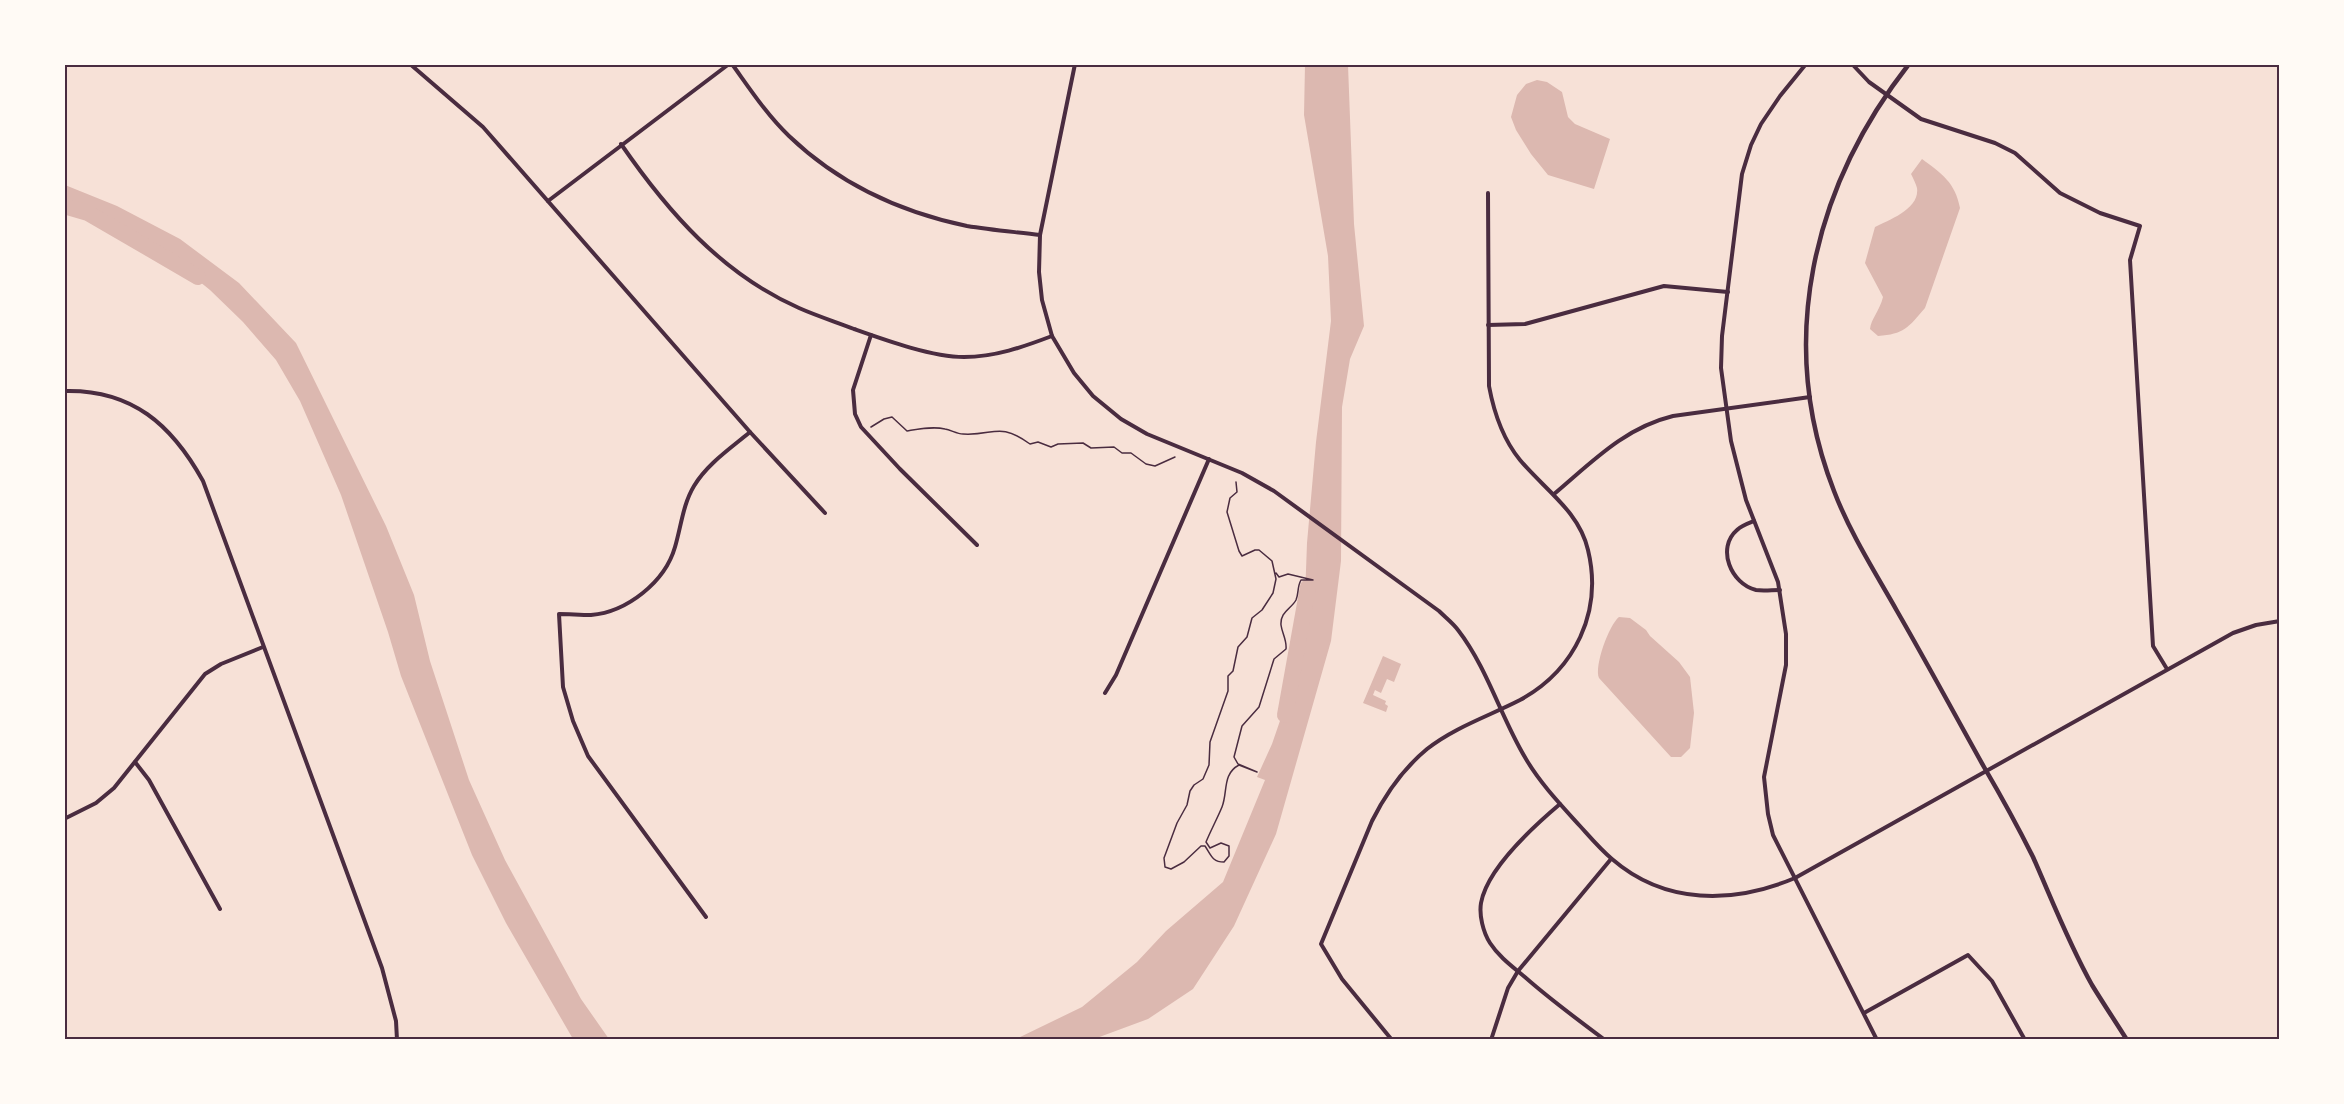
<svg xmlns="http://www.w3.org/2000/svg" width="2344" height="1104" font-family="Overpass,sans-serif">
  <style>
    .water { fill: #dcb8b0 }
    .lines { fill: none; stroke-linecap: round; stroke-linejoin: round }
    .river { stroke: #dcb8b0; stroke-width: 16 }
    .path { stroke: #4a2c40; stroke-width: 1.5 }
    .minor { stroke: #4a2c40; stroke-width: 4 }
    .tertiary { stroke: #4a2c40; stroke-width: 4.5 }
    .neatline { fill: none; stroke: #4a2c40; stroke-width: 2 }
  </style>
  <rect width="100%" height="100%" fill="#f7e1d7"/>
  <g class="water">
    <path d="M1305 65H1348L1354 224 1364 326 1350 359 1342 407 1341 561 1331 641 1276 834 1234 926 1193 989 1148 1019 1094 1039 1014 1040 1082 1007 1137 962 1166 931 1223 882 1265 780 1257 777 1272 744 1293 683 1304 625 1307 543 1316 442 1331 321 1328 256 1304 115Z"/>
    <path d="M1537 80 1547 82 1562 92 1568 117 1575 124 1610 139 1594 189 1548 175 1531 154 1516 130 1511 117 1517 95 1526 84Z"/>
    <path d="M1922 159C1942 174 1955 182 1960 208L1925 308C1908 328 1904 334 1878 336L1870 329C1871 319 1880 310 1883 297L1865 263 1875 227C1889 220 1920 209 1917 188 1916 184 1913 178 1911 174Z"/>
    <path d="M65 185 117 206 180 239 239 283 296 343 386 526 414 595 430 661 469 780 505 860 581 999 609 1039H573L506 923 472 855 401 676 388 632 341 495 300 401 276 360 243 322 210 290 163 252 119 231 65 213Z"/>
    <path d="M1619 617 1630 618 1646 630 1650 636 1679 662 1690 677 1694 713 1692 730 1690 748 1681 757H1671L1599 678C1594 666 1609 625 1619 617Z"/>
    <path d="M1383 656 1401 664 1394 682 1387 679 1381 693 1375 690 1373 695 1386 701 1385 704 1388 706 1386 712 1363 703Z"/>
  </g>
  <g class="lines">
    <g class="river">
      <path d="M64 206 88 213 198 277"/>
      <path d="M1285 715 1308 587"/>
    </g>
    <g class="path">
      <path d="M871 427 884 419 892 417 907 431C919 429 933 426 945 429 951 430 957 434 963 434 995 436 998 421 1030 444L1038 442 1051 447 1058 444 1083 443 1091 448 1114 447 1122 453H1131L1146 464 1155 466 1175 457"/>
      <path d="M1236 482 1237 492 1230 498 1227 512 1239 551 1242 556 1255 550H1259L1272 561 1276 579 1273 593 1262 610 1252 618 1247 637 1238 647 1233 671 1228 676V691L1210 742 1209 765 1203 779 1194 785 1190 791 1187 805 1177 823 1164 858 1165 867 1171 869 1184 862 1201 846H1205C1211 855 1212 862 1224 862L1229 856V846L1221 843 1210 848 1206 842C1211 830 1217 819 1222 807 1228 792 1222 774 1239 765L1257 772 1238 764 1234 757 1242 726 1259 707 1274 659 1286 649C1287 640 1282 633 1281 625 1280 612 1291 609 1296 600 1299 593 1297 587 1301 580H1313L1288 574 1279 577 1276 573"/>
    </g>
    <g class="minor">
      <path d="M410 64 483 127 750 432 825 513"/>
      <path d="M732 64C750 89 767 115 789 136 839 184 900 212 967 226 991 230 1016 232 1040 235"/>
      <path d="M1075 64 1040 235 1039 272 1042 300 1052 336 1074 373 1093 396 1121 419 1147 434 1242 473 1274 491 1439 611C1445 617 1453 623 1458 630 1488 669 1501 718 1526 759 1540 783 1561 805 1580 826 1590 837 1600 849 1612 859 1665 905 1733 904 1795 878L2233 633 2256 625 2280 621"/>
      <path d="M1806 64 1780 96 1761 124 1751 145 1742 174 1722 336 1721 368 1731 441 1746 500 1778 582 1786 634V665L1764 777 1768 814 1773 835 1877 1040"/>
      <path d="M1852 64 1869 82 1921 119 1995 143 2015 153 2060 193 2100 213 2140 226 2130 260 2153 646 2167 669"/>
      <path d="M621 144C668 212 722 274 799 308 817 316 836 322 854 329 885 340 932 357 964 357 995 357 1023 347 1052 336"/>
      <path d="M548 201 729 64"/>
      <path d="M1488 325 1525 324 1664 286 1728 292"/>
      <path d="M871 335 853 390 855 414 861 427 900 469 977 545"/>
      <path d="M64 391C132 389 172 425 203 481L382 968 396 1021 397 1040"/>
      <path d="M1554 494C1592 462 1624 428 1673 416L1810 397"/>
      <path d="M1754 521C1749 523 1741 526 1737 530 1716 548 1731 584 1756 590 1763 591 1772 590 1780 590"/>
      <path d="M1105 693 1116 675 1209 459"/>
      <path d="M135 762 149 780 220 909"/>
      <path d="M1560 804C1534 826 1487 869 1481 903 1479 915 1483 932 1490 943 1499 957 1513 967 1526 978 1551 1000 1578 1020 1605 1040"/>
      <path d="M64 819 96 803 114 788 205 674 221 664 263 647"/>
      <path d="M706 917 588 756 573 721 563 687 559 614C569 614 580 615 591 615 627 612 665 582 675 547 681 527 683 504 694 486 707 464 731 448 750 432"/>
      <path d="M1864 1013 1968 955 1992 981 2025 1040"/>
      <path d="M1392 1040 1342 979 1321 944 1372 821C1385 795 1404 768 1427 749 1455 727 1489 716 1520 700 1575 670 1603 612 1588 550 1579 511 1544 489 1520 460 1502 438 1494 413 1489 386L1488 193"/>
      <path d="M1491 1040 1508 988 1518 971 1611 859"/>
      <path d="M1672 1040H1687"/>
    </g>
    <path class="tertiary" d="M1909 64C1812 188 1776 342 1834 491 1850 533 1875 572 1897 611 1927 663 1955 715 1984 767 2001 796 2018 827 2033 857 2052 900 2069 944 2092 985 2103 1003 2115 1021 2127 1040"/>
  </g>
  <rect width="2344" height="1104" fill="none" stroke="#fffaf5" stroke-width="132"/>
  <rect x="66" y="66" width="2212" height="972" class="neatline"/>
</svg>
